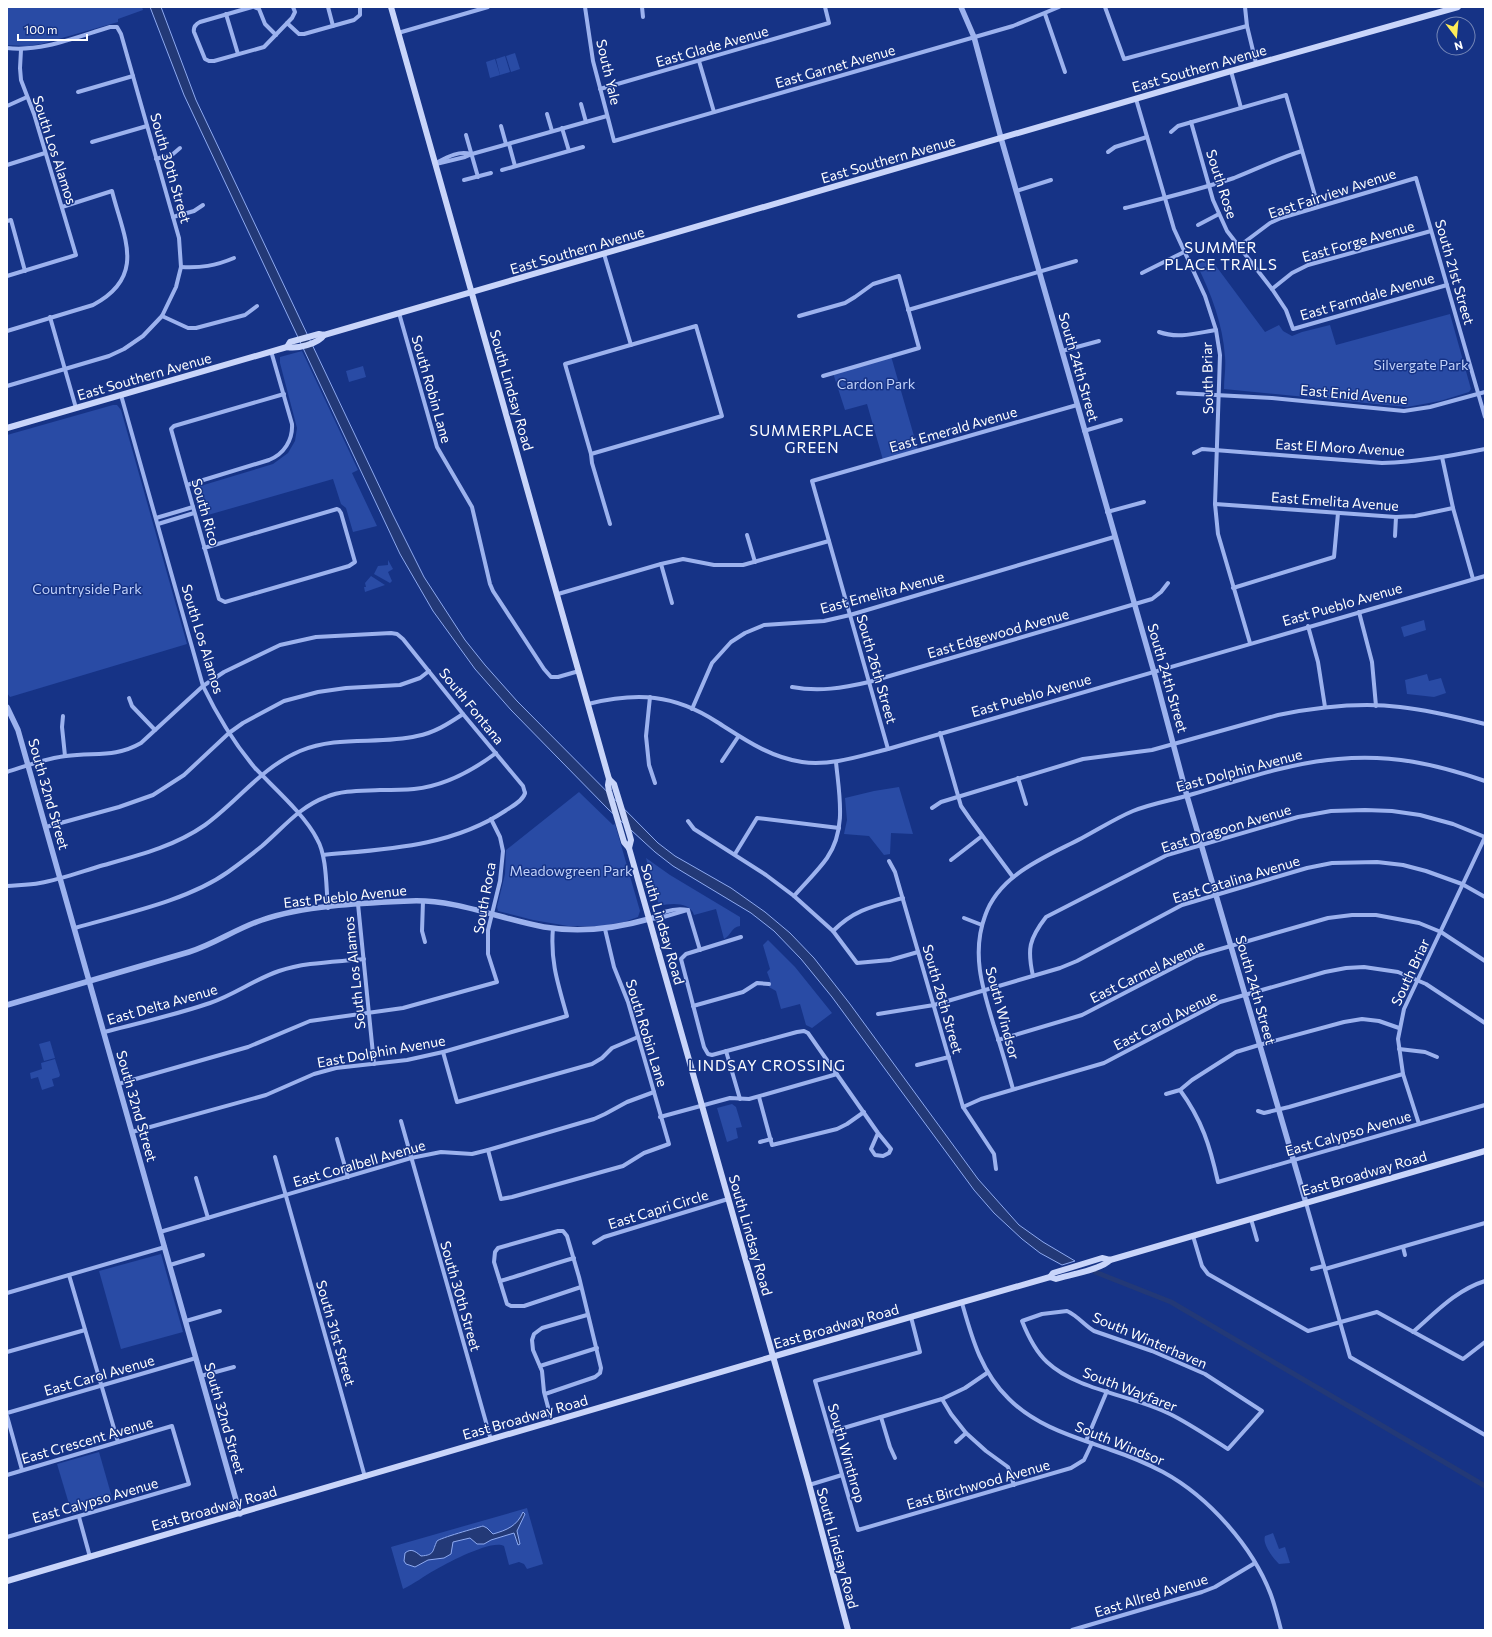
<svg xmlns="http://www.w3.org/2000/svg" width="1492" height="1637" font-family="Commissioner,sans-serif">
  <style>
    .green { fill: #294ba5 }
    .water { fill: #233977; stroke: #8eaaf1 }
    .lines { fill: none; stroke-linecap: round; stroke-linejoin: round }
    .canal { stroke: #233977; stroke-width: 5 }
    .minor { stroke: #9cb2ee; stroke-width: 4 }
    .tertiary { stroke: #9cb2ee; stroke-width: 5.5 }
    .secondary { stroke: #c9d5fa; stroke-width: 6 }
    .labels { text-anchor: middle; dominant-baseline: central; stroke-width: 3; stroke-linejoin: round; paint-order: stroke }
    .street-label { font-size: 14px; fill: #fff; stroke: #163386 }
    .park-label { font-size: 14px; fill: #c1d1fa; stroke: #163386 }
    .neighbourhood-label { font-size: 15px; letter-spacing: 1px; fill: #fff; stroke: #163386 }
  </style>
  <rect width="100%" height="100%" fill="#163386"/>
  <g class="green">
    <path d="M7 7H142L143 10 118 19V22L41 44 28 46 7 45Z"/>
    <path d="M515 53 520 69 511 72 506 56Z"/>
    <path d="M505 56 510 72 500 75 496 59Z"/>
    <path d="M495 59 500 75 490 78 486 62Z"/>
    <path d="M1210 258 1265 332 1279 325 1283 331 1292 336 1302 332 1330 325 1336 345 1450 314 1471 389 1469 392 1440 401 1407 407 1224 389C1224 378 1226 368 1225 357 1223 325 1211 293 1197 265Z"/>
    <path d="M302 351 358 470 352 473 377 526 353 532 346 508 341 504 333 479 201 517 194 492 197 487 273 464 288 453 295 441 297 428 280 363V357Z"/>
    <path d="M891 356 918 450 883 460 867 404 845 410 833 373Z"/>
    <path d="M363 366 366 377 349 382 346 371Z"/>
    <path d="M113 405H117L121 410 187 644 10 697 7 693V435Z"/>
    <path d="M388 560 393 569 388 572 392 581 390 583 374 574 378 566 388 565Z"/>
    <path d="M371 576 385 585 365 592 364 587H366L365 583Z"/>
    <path d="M1424 620 1426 630 1404 637 1401 627Z"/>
    <path d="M1427 674 1429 681 1441 678 1446 693 1434 697 1407 694 1405 680Z"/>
    <path d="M899 787 913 834 891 833 890 854 884 855 869 836 844 834 847 820 845 798 874 791Z"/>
    <path d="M579 792 613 825 615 824 640 911 638 917 624 922 602 926H568L533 920 498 911 497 907 505 874 506 850Z"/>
    <path d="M646 858 670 875 740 917V926C731 927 731 936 724 939L716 909 694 915C690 902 671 903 659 906Z"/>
    <path d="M768 940 795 967 832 1013 812 1028 806 1025 800 1004 781 1009 776 991 769 987 770 980 767 972 770 969 763 945Z"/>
    <path d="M50 1041 55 1058 44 1061 39 1044Z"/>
    <path d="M55 1059 60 1075 59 1077 52 1079 54 1086 42 1090 38 1077 31 1079 30 1073 42 1069 41 1063Z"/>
    <path d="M732 1104 736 1107 742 1127 736 1128 738 1138 727 1142 717 1108Z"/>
    <path d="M161 1254 183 1332 121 1349 99 1271Z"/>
    <path d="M99 1452 113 1501 72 1514 57 1464Z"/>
    <path d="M527 1508 543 1564 527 1569 524 1564 519 1562 509 1565 504 1546C492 1539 447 1563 435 1570 424 1576 414 1584 403 1589L391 1547Z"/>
    <path d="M1273 1533 1279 1549 1285 1547 1290 1563 1279 1564C1273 1558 1262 1544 1265 1536Z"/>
  </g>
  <g class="water">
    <path d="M150 7H161L196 100 393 515 424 577 465 640 485 665 517 701 658 843 675 856 731 888 765 912 790 933 814 958 850 1004 978 1179 1019 1225 1043 1242 1075 1261 1062 1265 1040 1253 1022 1239 994 1213 974 1190 832 997 801 959 774 931 751 913 673 866 655 852 608 809 511 710 475 669 433 611 400 554 184 95Z"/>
    <path d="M523 1512 525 1514 517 1531 520 1544 518 1545 514 1533 491 1540 484 1544H477L470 1538 453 1542 451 1554 444 1558 428 1560 415 1567 406 1564 404 1561 405 1553C411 1548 415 1551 421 1556 435 1555 432 1551 437 1541 440 1538 476 1528 483 1526L487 1528 493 1534C507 1530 517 1526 523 1512Z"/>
  </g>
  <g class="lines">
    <path class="canal" d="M1095 1272 1171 1302 1485 1486"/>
    <g class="minor">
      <path d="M252 7 200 22C196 24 193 27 194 32L205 59 209 61H214L264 47 292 18 295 12 293 7"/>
      <path d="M254 7 259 9 265 24 276 35"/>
      <path d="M328 7 333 26"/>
      <path d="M585 7 593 61 614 141 1013 26 1059 7"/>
      <path d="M642 7 643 17"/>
      <path d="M1105 7 1124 59 1247 26"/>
      <path d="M1245 7 1247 26 1256 63"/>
      <path d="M226 14 238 54"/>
      <path d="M1045 14 1065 72"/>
      <path d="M287 23 299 34H304L354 20 360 15V7"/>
      <path d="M398 33 488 7"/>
      <path d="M7 48C42 52 76 37 110 27H117L121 34 179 238 181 267 176 287 162 316 143 336 124 349 109 356 7 386"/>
      <path d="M699 61 714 112"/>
      <path d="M1231 71 1241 108"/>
      <path d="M600 89 829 23 825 7"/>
      <path d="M78 92 133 76"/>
      <path d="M1136 99 1174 229 1205 296 1216 330 1220 355 1215 504 1218 534 1250 643"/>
      <path d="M581 104 586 122"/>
      <path d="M7 106 27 97"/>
      <path d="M547 114 552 131"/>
      <path d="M1191 122 1213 200 1227 231 1272 289 1286 310 1293 329 1447 285"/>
      <path d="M501 126 506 144"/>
      <path d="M562 128 569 151"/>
      <path d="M1171 132 1178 126 1286 95 1318 206"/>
      <path d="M466 135 478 177"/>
      <path d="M92 142 147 126"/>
      <path d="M509 144 515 166"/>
      <path d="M1108 152 1115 147 1147 137"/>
      <path d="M156 159 173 154 180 148"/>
      <path d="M438 162C449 156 459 151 471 154"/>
      <path d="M436 164 465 157 472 154 607 116"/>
      <path d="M7 165 45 153"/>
      <path d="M502 170 583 147"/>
      <path d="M464 180 491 173"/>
      <path d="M1016 191 1051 180"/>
      <path d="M1125 208C1161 199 1198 190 1234 178 1257 169 1279 158 1302 151"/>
      <path d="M173 217 194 211 203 205"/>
      <path d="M7 221 11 220 25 271"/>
      <path d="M1198 225 1219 214"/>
      <path d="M1238 247 1270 223 1281 218 1416 178 1485 417"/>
      <path d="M604 254 631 345"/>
      <path d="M181 267C201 268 215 266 234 258"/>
      <path d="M1142 273 1184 252"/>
      <path d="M7 276 76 255 34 114 21 80 20 68 21 50"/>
      <path d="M1272 289 1292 273 1308 265 1431 231"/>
      <path d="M908 310 1076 261"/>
      <path d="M399 313 437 447 472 507 490 584 493 591 544 669 551 677H558L579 671"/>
      <path d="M162 316 188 328H196L245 315 257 306"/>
      <path d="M799 316 845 303 855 297 873 284 899 276 919 348 823 376"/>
      <path d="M50 317 76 408"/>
      <path d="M696 326 722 416 591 454 565 364Z"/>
      <path d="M7 331 93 305C148 276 123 236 112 191L62 207"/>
      <path d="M1159 332C1178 339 1197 333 1216 330"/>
      <path d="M1062 351 1099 341"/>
      <path d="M1178 393 1272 398 1404 411 1430 407 1485 392"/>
      <path d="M121 395 203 686C217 715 234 743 255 768 274 788 305 815 317 839 327 856 326 887 328 908"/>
      <path d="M1084 431 1121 420"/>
      <path d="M1194 453 1202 449 1382 463C1418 462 1450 456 1485 449"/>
      <path d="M591 454 592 463 610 524"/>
      <path d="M1442 457 1453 508 1473 579"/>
      <path d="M187 485 269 460C284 454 293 440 292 424L271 351"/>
      <path d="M1215 504 1396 517 1415 516 1453 508"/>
      <path d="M1107 512 1144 502"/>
      <path d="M156 518 193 507"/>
      <path d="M158 524 194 513"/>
      <path d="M747 535 755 562"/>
      <path d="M1395 536 1396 517"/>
      <path d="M204 548 337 509 339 510 341 513 355 562 349 566 225 602 219 599 171 429 174 426 284 394"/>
      <path d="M661 564 672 603"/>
      <path d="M1233 588 1334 557 1338 513"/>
      <path d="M558 594 661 564 683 559 714 565H743L829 541"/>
      <path d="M1359 612 1372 662 1376 706"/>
      <path d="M1308 626 1318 662 1325 707"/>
      <path d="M792 687C819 692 843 688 869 682L1152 599 1161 592 1168 583"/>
      <path d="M650 697 646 736 649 765 655 783"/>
      <path d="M129 698 132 706 155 730"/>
      <path d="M588 704C637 692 674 694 717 722 744 739 769 757 802 762 831 766 860 756 888 749L1485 576"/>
      <path d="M692 709 712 663 731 642 745 633 764 625 824 621 850 615 1114 537"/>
      <path d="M63 716 62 727 65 756"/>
      <path d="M940 733 961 806 970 819 1013 877"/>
      <path d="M888 749 812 481 1077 405"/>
      <path d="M722 761 738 737"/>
      <path d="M7 772C26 766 47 758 66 756 95 752 115 758 141 743L203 686 224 672 280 645 316 637 391 633 397 634 403 639 463 714 523 786 525 793"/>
      <path d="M1018 778 1026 804"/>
      <path d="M932 808 941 802 1083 759 1152 750 1278 715C1318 707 1360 702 1400 707 1429 710 1457 717 1485 724"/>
      <path d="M688 821 694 829 766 875 794 896 833 931 857 963 890 960 918 952"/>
      <path d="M46 827 119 807 153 795 184 775 229 733 243 723 284 701 318 692 346 688 400 685 420 678 429 671"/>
      <path d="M735 854 757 818 839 828"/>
      <path d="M323 855C385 849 451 847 505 811 512 806 523 801 525 793"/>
      <path d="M951 860 982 836"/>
      <path d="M889 861 895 872 963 1107 994 1154 996 1169"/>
      <path d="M7 886C18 885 29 885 40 883 62 879 83 871 104 865 140 855 175 846 205 825 238 801 262 767 300 751 339 735 378 745 417 736 434 733 448 724 463 714"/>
      <path d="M794 896C805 883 818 871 827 858 847 829 839 794 836 762"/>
      <path d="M423 901 422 931 425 942"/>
      <path d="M358 904 374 1064"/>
      <path d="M688 910 700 950"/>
      <path d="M964 918 982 925"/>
      <path d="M649 919C661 912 674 907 688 910"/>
      <path d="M651 919 660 918 687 910"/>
      <path d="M75 928C123 914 187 901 228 872 239 864 251 855 262 846 283 828 299 807 326 797 343 790 362 791 380 790 391 790 403 790 414 789 444 786 472 771 496 753"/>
      <path d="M833 931C855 909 874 906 903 898"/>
      <path d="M741 937 686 954 681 959 704 1047 708 1054 712 1055 797 1032 804 1031 808 1033 878 1133 891 1149 889 1153 883 1156 875 1155 871 1149 878 1133"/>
      <path d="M1033 976C1027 949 1029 939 1046 917L1167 855 1298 817 1331 811 1365 810 1392 811 1420 815 1453 824 1485 837"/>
      <path d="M693 1006 743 992 757 983 769 984"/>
      <path d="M878 1014 934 1005 1060 968 1077 961 1182 905 1307 868 1332 863 1377 862 1403 865 1426 871 1462 884 1485 897"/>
      <path d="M104 1032C139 1023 175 1015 210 1003 234 995 255 979 279 971 306 962 336 962 364 959"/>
      <path d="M998 1040 1082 1015 1196 956 1328 918 1352 915H1376L1419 923 1441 932 1485 961"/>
      <path d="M1399 1049 1425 1052 1437 1057"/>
      <path d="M726 1051 740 1099"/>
      <path d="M443 1052 457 1102 592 1064 602 1058 612 1048 638 1037"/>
      <path d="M917 1065 949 1057"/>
      <path d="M118 1084 248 1047 310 1021 403 1008 497 982 488 954V930L500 881 503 851 500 837 491 819"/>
      <path d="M1013 1089C1007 1068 1001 1047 994 1026 983 990 971 954 985 916 999 874 1046 857 1082 838 1099 829 1116 818 1133 811 1152 803 1174 800 1193 794 1241 780 1289 763 1338 759 1391 754 1436 764 1485 781"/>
      <path d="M1180 1090C1202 1120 1210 1146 1218 1182L1485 1105"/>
      <path d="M1166 1094 1180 1090 1192 1080 1236 1052 1259 1045 1344 1022 1362 1019 1379 1021 1399 1028"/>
      <path d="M759 1097 772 1145 837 1129 847 1124 864 1112"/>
      <path d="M963 1107 981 1099 1104 1063 1220 1002 1325 972 1346 968 1364 967 1398 972 1426 984 1485 1023"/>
      <path d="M1258 1111 1264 1113 1289 1107 1403 1074"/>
      <path d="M660 1117 730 1098 749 1099 837 1074"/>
      <path d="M401 1121 491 1440"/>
      <path d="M1419 1124 1403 1074 1398 1039 1404 1009 1485 837"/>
      <path d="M132 1132 266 1095 314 1074 336 1068 407 1060 443 1052 567 1016C558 984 550 961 553 928"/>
      <path d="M337 1139 348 1177"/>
      <path d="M760 1142 771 1139"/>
      <path d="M488 1150 501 1199 512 1197 623 1166 644 1153 669 1144 628 1002 614 967 605 929"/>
      <path d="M275 1157 365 1477"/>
      <path d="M196 1178 208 1218"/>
      <path d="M1306 1203 1350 1357 1485 1435"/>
      <path d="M1251 1219 1257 1240"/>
      <path d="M160 1232 411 1158 441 1152 472 1154 488 1150 594 1119 605 1114 627 1102 654 1092"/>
      <path d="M1193 1236 1202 1266 1208 1274 1308 1331 1377 1312 1463 1359 1485 1342"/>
      <path d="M594 1243 604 1237 728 1199"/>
      <path d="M1403 1247 1405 1255"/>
      <path d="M170 1265 203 1255"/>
      <path d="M1312 1269 1324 1266"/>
      <path d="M1325 1269 1485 1223"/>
      <path d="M69 1275 118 1442"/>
      <path d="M500 1281C525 1274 549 1265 574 1258"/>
      <path d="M7 1293 165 1247"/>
      <path d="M962 1303C972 1338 981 1372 1009 1399 1037 1427 1075 1437 1111 1450 1129 1456 1146 1463 1163 1472 1209 1497 1253 1547 1271 1595 1275 1606 1278 1618 1281 1630"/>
      <path d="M1067 1311C1078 1316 1084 1325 1094 1331L1152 1351 1205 1374 1262 1411 1228 1449C1209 1437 1190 1424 1170 1414 1133 1395 1078 1391 1047 1362 1035 1351 1028 1336 1022 1321L1042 1314Z"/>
      <path d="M911 1317 920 1352 815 1381 858 1530 1071 1468 1084 1460 1092 1443"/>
      <path d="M186 1321 220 1311"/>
      <path d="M1413 1332C1435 1313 1456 1290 1485 1281"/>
      <path d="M7 1352 85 1330"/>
      <path d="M540 1366 597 1348"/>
      <path d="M201 1376 234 1367"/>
      <path d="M545 1394 595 1377 600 1373 601 1368 579 1277 567 1236 563 1231H558L498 1248 495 1252 494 1262 507 1304 511 1306H524L581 1287"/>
      <path d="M942 1399 951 1414 966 1433 986 1451 1008 1467 1014 1485"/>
      <path d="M7 1413 196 1358"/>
      <path d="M7 1416 22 1470"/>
      <path d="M881 1417 890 1447 895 1458"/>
      <path d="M552 1422 544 1392 542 1371 533 1350 532 1340 534 1334 542 1328 587 1315"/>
      <path d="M830 1432 942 1399 965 1388 987 1373"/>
      <path d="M1086 1441 1107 1391"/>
      <path d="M956 1442 966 1433"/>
      <path d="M7 1475 172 1426 189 1484 7 1537"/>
      <path d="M809 1485 842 1475"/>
      <path d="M79 1517 90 1557"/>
      <path d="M1072 1630 1202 1592 1215 1587 1255 1563"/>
    </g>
    <g class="tertiary">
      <path d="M961 7 974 37 1001 138 1154 672 1187 796 1306 1203"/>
      <path d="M7 707 18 730 240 1514"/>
      <path d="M7 1005C68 987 129 970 189 952 215 944 237 928 262 920 305 905 365 903 410 901 456 899 500 919 544 927 580 933 614 929 649 919"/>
    </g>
    <g class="secondary">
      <path d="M391 7 609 779 614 784 629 833 631 840 629 848"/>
      <path d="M287 347 290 342 319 334 324 335 1231 71 1458 7"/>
      <path d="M7 428 287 347C297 349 318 344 324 335"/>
      <path d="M609 779 608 785 609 791 624 842 629 848 808 1480 848 1630"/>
      <path d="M1050 1277 1053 1273 1102 1258 1110 1260 1485 1151"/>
      <path d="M7 1581 782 1354 1050 1277 1056 1279C1069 1275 1103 1269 1110 1260"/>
    </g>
  </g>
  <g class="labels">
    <g class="street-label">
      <text transform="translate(712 46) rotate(-16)">East Glade Avenue</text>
      <text transform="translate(835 66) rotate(-16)">East Garnet Avenue</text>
      <text transform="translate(1199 68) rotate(-16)">East Southern Avenue</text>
      <text transform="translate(609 72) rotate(77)">South Yale</text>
      <text transform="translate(55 150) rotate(72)">South Los Alamos</text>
      <text transform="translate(888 159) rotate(-16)">East Southern Avenue</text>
      <text transform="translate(171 168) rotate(74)">South 30th Street</text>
      <text transform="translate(1222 184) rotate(72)">South Rose</text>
      <text transform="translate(1332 193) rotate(-18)">East Fairview Avenue</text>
      <text transform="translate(1358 241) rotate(-16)">East Forge Avenue</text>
      <text transform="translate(577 250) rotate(-16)">East Southern Avenue</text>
      <text transform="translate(1455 272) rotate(74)">South 21st Street</text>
      <text transform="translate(1367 296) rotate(-16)">East Farmdale Avenue</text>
      <text transform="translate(1079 367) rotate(74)">South 24th Street</text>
      <text transform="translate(144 376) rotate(-16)">East Southern Avenue</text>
      <text transform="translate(1207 378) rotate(-91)">South Briar</text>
      <text transform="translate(432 389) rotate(74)">South Robin Lane</text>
      <text transform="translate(512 390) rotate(74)">South Lindsay Road</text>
      <text transform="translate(1354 394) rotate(5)">East Enid Avenue</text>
      <text transform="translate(953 429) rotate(-16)">East Emerald Avenue</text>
      <text transform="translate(1340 447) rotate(3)">East El Moro Avenue</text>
      <text transform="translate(1335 501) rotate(4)">East Emelita Avenue</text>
      <text transform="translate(206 512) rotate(74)">South Rico</text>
      <text transform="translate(882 592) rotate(-15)">East Emelita Avenue</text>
      <text transform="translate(1342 604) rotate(-16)">East Pueblo Avenue</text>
      <text transform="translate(998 633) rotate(-16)">East Edgewood Avenue</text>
      <text transform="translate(203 639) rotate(73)">South Los Alamos</text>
      <text transform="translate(877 669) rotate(74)">South 26th Street</text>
      <text transform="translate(1168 678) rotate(74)">South 24th Street</text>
      <text transform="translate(1031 695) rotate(-16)">East Pueblo Avenue</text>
      <text transform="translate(472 706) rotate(51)">South Fontana</text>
      <text transform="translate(1239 770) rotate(-15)">East Dolphin Avenue</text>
      <text transform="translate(49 794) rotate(74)">South 32nd Street</text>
      <text transform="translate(1226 828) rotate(-17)">East Dragoon Avenue</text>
      <text transform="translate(1236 879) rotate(-17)">East Catalina Avenue</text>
      <text transform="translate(345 896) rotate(-6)">East Pueblo Avenue</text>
      <text transform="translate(484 898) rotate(-80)">South Roca</text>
      <text transform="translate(663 924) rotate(74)">South Lindsay Road</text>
      <text transform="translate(1147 971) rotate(-26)">East Carmel Avenue</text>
      <text transform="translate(1410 972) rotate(-65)">South Briar</text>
      <text transform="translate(354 973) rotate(-96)">South Los Alamos</text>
      <text transform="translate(1256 990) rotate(74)">South 24th Street</text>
      <text transform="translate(943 999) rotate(74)">South 26th Street</text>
      <text transform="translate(162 1004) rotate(-16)">East Delta Avenue</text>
      <text transform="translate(1003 1013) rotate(75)">South Windsor</text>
      <text transform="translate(1165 1020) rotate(-27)">East Carol Avenue</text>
      <text transform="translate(647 1033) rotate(73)">South Robin Lane</text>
      <text transform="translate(381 1051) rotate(-10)">East Dolphin Avenue</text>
      <text transform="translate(137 1106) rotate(74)">South 32nd Street</text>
      <text transform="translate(1348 1133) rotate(-16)">East Calypso Avenue</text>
      <text transform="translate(359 1163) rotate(-16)">East Coralbell Avenue</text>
      <text transform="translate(1364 1173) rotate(-16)">East Broadway Road</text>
      <text transform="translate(658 1209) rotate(-17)">East Capri Circle</text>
      <text transform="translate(751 1235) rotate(74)">South Lindsay Road</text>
      <text transform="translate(461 1296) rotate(74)">South 30th Street</text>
      <text transform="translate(836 1326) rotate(-16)">East Broadway Road</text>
      <text transform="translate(336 1333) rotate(74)">South 31st Street</text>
      <text transform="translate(1150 1340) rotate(23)">South Winterhaven</text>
      <text transform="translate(99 1375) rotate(-16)">East Carol Avenue</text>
      <text transform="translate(1130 1389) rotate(21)">South Wayfarer</text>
      <text transform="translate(525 1417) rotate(-16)">East Broadway Road</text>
      <text transform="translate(225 1418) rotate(74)">South 32nd Street</text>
      <text transform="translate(87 1440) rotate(-16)">East Crescent Avenue</text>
      <text transform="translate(1120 1443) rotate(22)">South Windsor</text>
      <text transform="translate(847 1453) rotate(74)">South Winthrop</text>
      <text transform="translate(978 1484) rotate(-16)">East Birchwood Avenue</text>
      <text transform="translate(95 1500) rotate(-16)">East Calypso Avenue</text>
      <text transform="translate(214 1508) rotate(-16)">East Broadway Road</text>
      <text transform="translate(838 1548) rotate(75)">South Lindsay Road</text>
      <text transform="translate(1151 1595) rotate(-17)">East Allred Avenue</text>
    </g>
    <g class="park-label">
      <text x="1421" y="364">Silvergate Park</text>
      <text x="876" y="383">Cardon Park</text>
      <text x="87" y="588">Countryside Park</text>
      <text x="571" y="870">Meadowgreen Park</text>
    </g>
    <g class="neighbourhood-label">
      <text x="1221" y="247">SUMMER<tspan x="1221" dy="17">PLACE TRAILS</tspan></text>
      <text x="812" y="430">SUMMERPLACE<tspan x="812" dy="17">GREEN</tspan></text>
      <text x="767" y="1065">LINDSAY CROSSING</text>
    </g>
  </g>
  <rect width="1492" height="1637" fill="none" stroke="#ffffff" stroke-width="16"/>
  <g transform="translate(1456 36) rotate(164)"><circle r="19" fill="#163386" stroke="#7385b6"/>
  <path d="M0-3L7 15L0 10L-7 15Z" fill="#ffec58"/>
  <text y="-6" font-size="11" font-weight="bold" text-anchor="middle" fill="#ffffff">N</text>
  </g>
  <path d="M18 34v6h69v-6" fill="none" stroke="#ffffff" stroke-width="2"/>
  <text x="24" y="34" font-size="12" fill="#ffffff" stroke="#163386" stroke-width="3" paint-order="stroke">100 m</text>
</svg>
